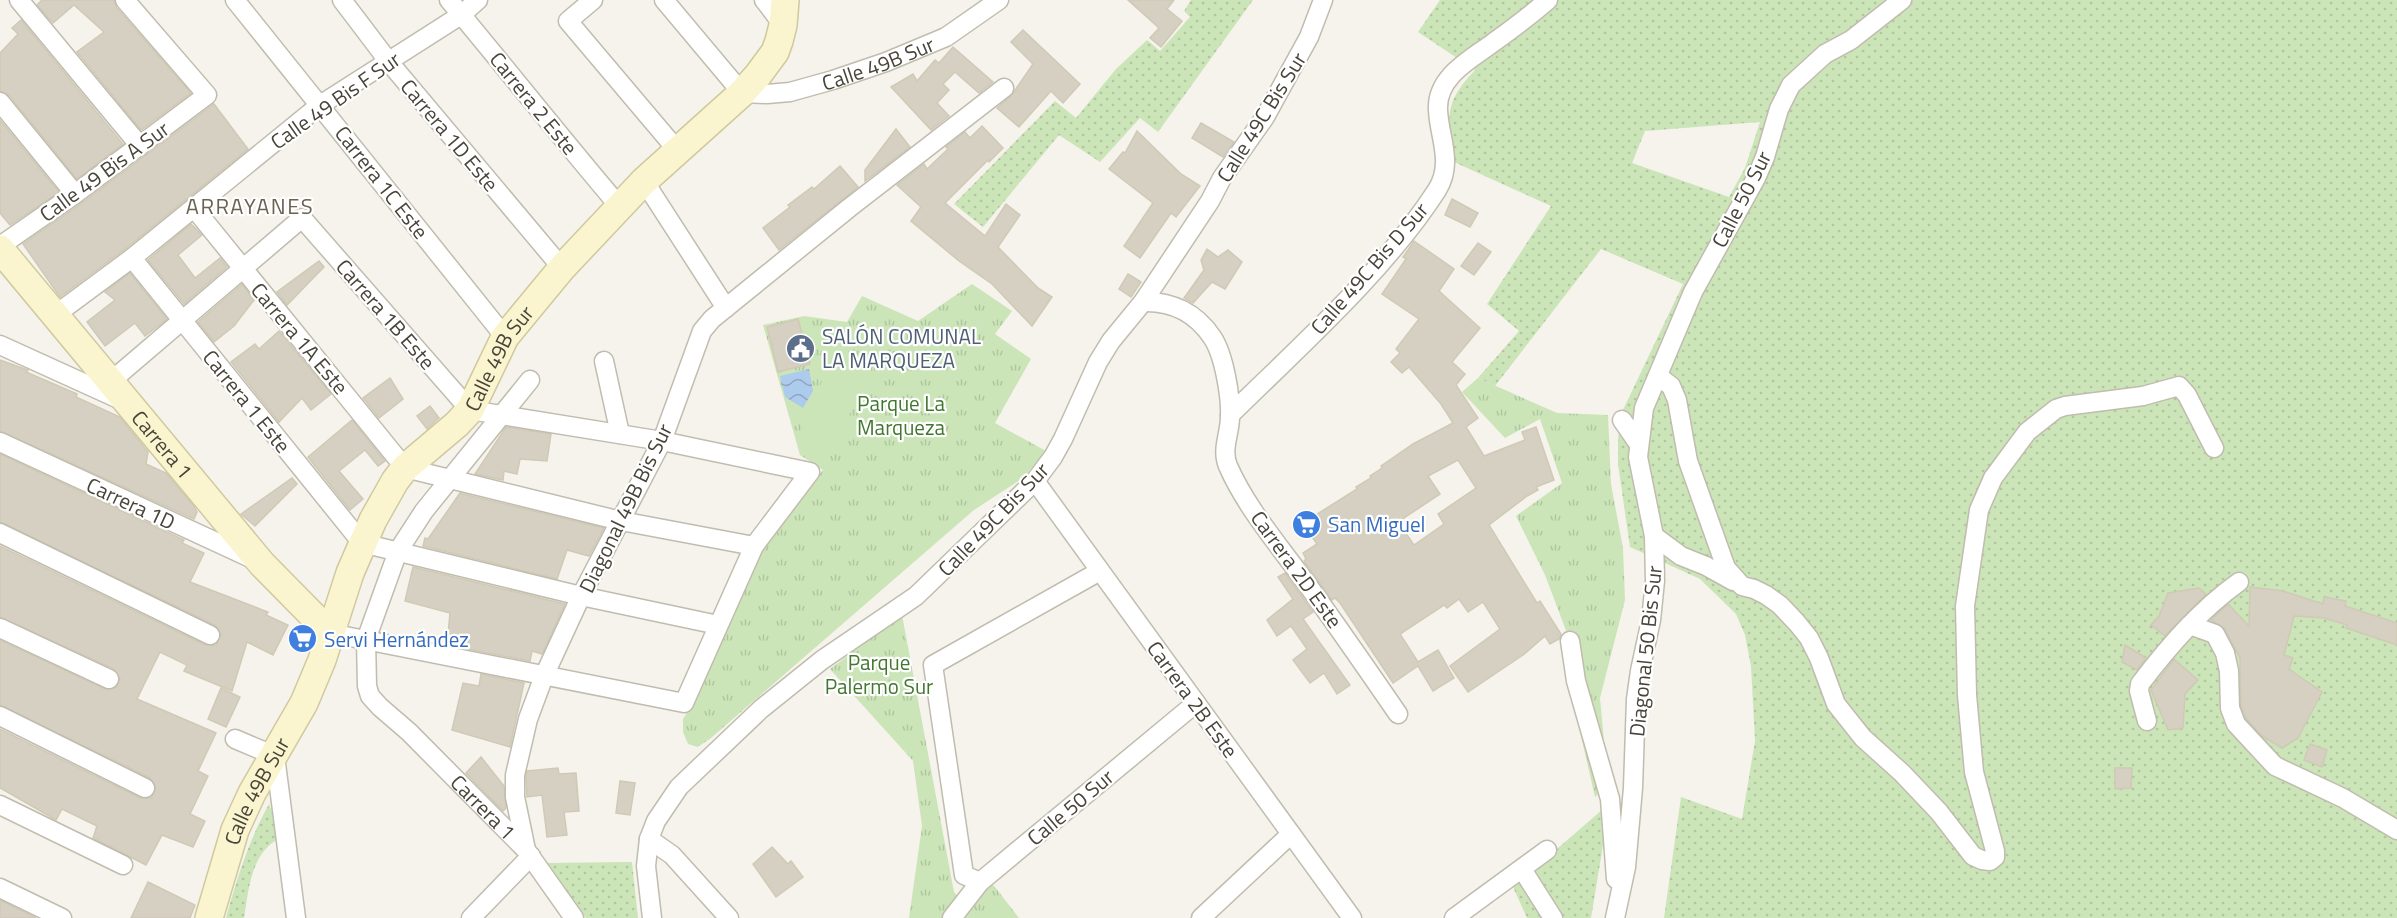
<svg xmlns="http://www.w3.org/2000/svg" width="2397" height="918" font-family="'Titillium Web',sans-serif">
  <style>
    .grass { fill: url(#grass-dots); fill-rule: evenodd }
    .park { fill: url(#park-tufts) }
    .pitch { fill: #cbe5b8 }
    .water { fill: url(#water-waves) }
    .building { fill: #d5d0c2; stroke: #d0c9b5; stroke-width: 1.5; fill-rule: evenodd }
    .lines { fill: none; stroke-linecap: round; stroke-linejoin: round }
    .street-casing { stroke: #c0bcae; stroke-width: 21 }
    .secondary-casing { stroke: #d0c99f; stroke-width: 30 }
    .street { stroke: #fff; stroke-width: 18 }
    .secondary { stroke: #fbf5cf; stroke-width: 27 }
    .labels { text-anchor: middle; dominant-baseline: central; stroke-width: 4.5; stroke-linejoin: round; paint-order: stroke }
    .street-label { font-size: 21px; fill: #48443a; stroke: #fff }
    .service-label { font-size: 21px; fill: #4e5e75; stroke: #fff; text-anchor: start }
    .park-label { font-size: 21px; fill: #437730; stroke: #fff }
    .shop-label { font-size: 21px; fill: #366cbe; stroke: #fff; text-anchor: start }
    .neighbourhood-label { font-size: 22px; letter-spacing: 1.5px; fill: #6a6352; stroke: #fff }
  </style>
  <defs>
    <pattern id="grass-dots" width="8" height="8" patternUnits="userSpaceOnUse" patternTransform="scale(1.5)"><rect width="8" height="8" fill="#cbe5b8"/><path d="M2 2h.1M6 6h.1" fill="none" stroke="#b0c69f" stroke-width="1.8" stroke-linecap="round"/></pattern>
    <pattern id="park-tufts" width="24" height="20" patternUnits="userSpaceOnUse" patternTransform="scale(1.5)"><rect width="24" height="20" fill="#cbe5b8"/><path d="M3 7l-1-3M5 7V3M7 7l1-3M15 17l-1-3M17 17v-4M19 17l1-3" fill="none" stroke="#b0c69f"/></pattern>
    <pattern id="water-waves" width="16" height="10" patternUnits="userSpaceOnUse" patternTransform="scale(1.5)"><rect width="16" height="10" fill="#adcbec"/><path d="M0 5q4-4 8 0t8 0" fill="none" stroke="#8fa6c0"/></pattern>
  </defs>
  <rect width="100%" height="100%" fill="#f5f3ec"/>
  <g class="grass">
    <path d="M1191 0H1253L1158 132 1140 118 1100 162 1059 135 983 227 954 204 1055 101 1076 118 1116 69 1147 40 1160 51 1190 17 1184 11Z"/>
    <path d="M1440 0H2397V918H1664L1681 797 1742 819 1755 741 1751 666 1745 635 1736 614 1700 579 1630 547 1618 464V439L1622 412 1683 284 1601 249 1495 386 1478 378 1519 331 1487 304 1551 206 1454 162C1448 118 1442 105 1475 70L1418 32ZM1760 122 1745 168 1729 197 1632 163 1645 131Z"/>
    <path d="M1610 803 1591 918H1527L1513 887Z"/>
    <path d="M269 804 282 837C251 851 249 888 244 918H226C237 878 249 840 269 804Z"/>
    <path d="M632 862 638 918H586L544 863Z"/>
  </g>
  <g class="park">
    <path d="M972 284 1012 311 995 334 1031 359 995 423 1046 451 1023 478 974 510 711 738 698 747 688 744 683 732V719L699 694 761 550 823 470 800 455 763 325 804 316 847 322 862 296 918 321Z"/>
    <path d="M1478 378 1557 413 1608 415 1611 484 1623 548 1625 600 1600 698 1608 785 1595 797 1567 675 1570 641 1545 575 1516 516 1562 483 1540 419 1505 438 1462 392Z"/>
    <path d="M902 615 954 892 968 907 991 882 1019 918H909L922 826 913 761 830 669Z"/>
  </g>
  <path class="pitch" d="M832 357 867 372 833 454 798 439Z"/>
  <path class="water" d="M809 369 813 391 803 408 785 397 780 376Z"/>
  <g class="building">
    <path d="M42 0H114L116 7 191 93 141 130 77 52 104 32 74 5 53 23 37 5Z"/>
    <path d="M1128 0H1174L1167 9 1182 21 1161 47 1150 38 1159 28Z"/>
    <path d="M21 20 123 144 77 179 9 95 0 91V53L18 34 12 28Z"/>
    <path d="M1023 30 1080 84 1063 103 1051 91 1019 127 997 108 1011 96 1033 64 1011 42Z"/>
    <path d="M953 47 993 82 979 93 955 72 943 84 949 90 937 103 949 116 931 130 891 87 913 74 917 81 935 60 939 63Z"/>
    <path d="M214 104 248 149 125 249 60 297 23 244 82 203Z"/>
    <path d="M0 120 59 192 10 225 0 213Z"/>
    <path d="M1201 123 1234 142 1223 157 1192 138Z"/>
    <path d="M982 126 1003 148 989 162 988 160 945 203 985 236 1006 204 1020 215 998 247 1038 288 1052 297 1032 326 992 284 959 261 911 221 921 207 897 185 924 164 927 169 948 149 946 147 965 132 970 138Z"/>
    <path d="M896 129 910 147 865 181V170Z"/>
    <path d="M1137 131 1181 174 1200 186 1176 217 1171 213 1140 258 1124 246 1153 203 1109 169 1123 152 1125 153Z"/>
    <path d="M840 166 858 187 779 250 763 228 790 207 788 205 812 187 814 189Z"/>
    <path d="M1452 199 1478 213 1470 227 1445 215Z"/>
    <path d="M191 224 202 235 178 255 195 278 220 258 227 267 184 304 148 260Z"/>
    <path d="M1414 241 1454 269 1439 291 1480 328 1452 362 1465 374 1456 385 1478 418 1466 427 1484 456 1525 440 1522 432 1536 427 1554 480 1536 487 1538 490 1527 496 1489 525 1537 603 1540 601 1561 634 1559 639 1550 644 1545 636 1523 655 1468 692 1450 666 1500 629 1483 602 1468 612 1459 599 1447 608 1444 605 1400 634 1418 662 1438 650 1454 678 1433 691 1418 666 1393 683 1340 603 1335 598 1332 600 1304 561 1306 559 1303 553 1317 544 1303 523 1357 489 1356 487 1371 478 1370 476 1382 468 1381 466 1413 444 1453 423 1441 404 1409 367 1402 373 1391 362 1400 353 1396 349 1419 319 1382 294 1406 259 1403 257ZM1458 460 1476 488 1438 514 1444 524 1414 545 1398 522 1440 494 1428 476Z"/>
    <path d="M1478 243 1491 252 1474 275 1461 266Z"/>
    <path d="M1207 249 1218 257 1228 250 1242 262 1225 289 1212 282 1193 303 1184 298 1204 270 1201 260Z"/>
    <path d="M319 261 324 267 287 305 277 292Z"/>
    <path d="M130 273 167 319 145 336 135 323 105 346 87 322 115 300 105 292Z"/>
    <path d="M1128 274 1141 282 1131 297 1119 289Z"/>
    <path d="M242 284 254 300 234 326 214 342 198 322Z"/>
    <path d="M798 319 810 364 778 372 767 327Z"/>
    <path d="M279 331 331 394 311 410 302 398 279 422 231 362 255 344 259 349Z"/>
    <path d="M0 360 28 370 26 372 77 394 76 397 120 417 148 452 146 464 166 473 194 506 197 512 194 519 0 431Z"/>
    <path d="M390 378 403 399 379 418 363 398Z"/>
    <path d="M430 406 439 418 427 429 417 416Z"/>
    <path d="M352 420 385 461 378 466 365 450 339 471 363 499 350 510 308 457Z"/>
    <path d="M506 427 551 434 547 461 520 459 517 474 504 471 503 480 475 474Z"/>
    <path d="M0 454 184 540 182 543 204 553 190 582 268 612 266 615 288 625 273 655 247 642 232 691 184 671 187 665 160 652 137 699 216 733 198 771 208 776 190 814 205 821 193 847 162 835 146 865 93 838 97 826 62 809 56 820 0 788V729L140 798H151L156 788 150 778 0 705V640L105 689 115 688 120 679 114 669 0 617V546L205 645H216L221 635 215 625 0 522Z"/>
    <path d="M292 478 297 484 255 526 241 514Z"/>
    <path d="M460 493 463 494 604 528 589 556 567 550 557 579 423 546 425 538 428 539Z"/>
    <path d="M413 567 565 604 542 654 532 651 530 661 447 645 450 613 405 601Z"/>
    <path d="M1285 573 1313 612 1303 619 1350 685 1337 694 1324 673 1310 683 1293 660 1307 649 1291 626 1277 636 1267 620 1293 599 1278 577Z"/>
    <path d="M2250 587 2283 591 2323 604 2324 597 2346 601 2345 606 2397 623V645L2346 628 2347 625 2324 618 2294 616 2284 655 2293 658 2289 669 2322 692 2298 738 2282 748 2262 736 2246 718 2241 706 2240 658 2225 629 2211 620 2228 604 2249 626Z"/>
    <path d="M2199 588 2206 594 2165 636 2151 625 2159 616 2168 593Z"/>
    <path d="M2125 645 2146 658 2137 670 2122 662Z"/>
    <path d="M2174 659 2198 680 2185 694 2183 728 2168 730 2151 690Z"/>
    <path d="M481 674 524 683 510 747 452 730 463 683 479 686Z"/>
    <path d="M221 688 240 697 226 727 208 719Z"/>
    <path d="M2310 744 2327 750 2322 767 2304 760Z"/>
    <path d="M481 757 504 786 506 808 503 811 466 773Z"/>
    <path d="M558 768 559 774 576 773 579 811 564 812 567 835 547 837 542 795 527 797 526 776 527 771Z"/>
    <path d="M2115 768H2132L2131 788 2115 789Z"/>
    <path d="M620 781 635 783 630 815 616 813Z"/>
    <path d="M772 847 788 864 791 861 803 877 776 897 753 864Z"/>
    <path d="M148 882 195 905 190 918H131Z"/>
    <path d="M0 900 36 918H0Z"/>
  </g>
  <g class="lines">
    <defs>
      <g id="street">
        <path d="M19 0 140 146"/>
        <path d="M235 0 505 337"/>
        <path d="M342 0 389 62 562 268"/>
        <path d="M449 0C506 68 561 138 619 206"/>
        <path d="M593 0 568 21 677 150"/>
        <path id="s1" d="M664 0 742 93 767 94 790 92 833 80 886 62 946 37 999 0"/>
        <path d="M764 0 783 25"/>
        <path d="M0 102 75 194"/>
        <path d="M644 181 726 308"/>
        <path d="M194 208 405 468 621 521 754 546"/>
        <path d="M0 246 75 194 207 95 125 0"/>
        <path d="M132 258 362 543 581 596 718 625"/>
        <path d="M1143 302C1172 301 1196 313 1212 337 1224 354 1231 397 1230 417 1230 434 1221 449 1228 466 1246 507 1277 543 1304 580 1336 624 1367 669 1398 714"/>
        <path d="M55 315 132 258 320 105 461 15 478 0"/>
        <path d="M0 345 121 400"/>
        <path d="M604 361 620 434"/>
        <path d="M1658 376 1671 386 1677 400 1688 461 1726 568 1742 586 1754 589 1766 595 1780 605 1797 623 1809 638 1819 658 1836 704 1863 738 1902 773 1939 812 1973 856 1982 860 1990 861 1995 857V851L1974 772 1967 695 1965 606 1979 510 1993 478 2027 432 2056 409 2065 406 2143 396 2179 386 2187 395 2214 448"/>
        <path id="s2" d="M530 380 424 511 398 551 366 640 367 686 370 696 380 707 409 732 526 850 574 918"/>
        <path d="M110 382 302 218 470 410 662 441 810 472 754 546 684 703 330 633"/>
        <path d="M1230 415C1300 346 1384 272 1437 190 1454 163 1439 137 1438 110 1436 76 1472 59 1494 42 1512 29 1531 15 1548 0"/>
        <path d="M1622 420 1638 443"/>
        <path d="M0 442 255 560"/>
        <path d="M1035 481 1352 918"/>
        <path d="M0 533 210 635"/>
        <path d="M1654 536 1681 556 1706 566 1733 581"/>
        <path d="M2190 625 2215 634 2225 653 2229 671 2230 708 2236 724 2275 766 2343 798 2397 830"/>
        <path d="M0 628 109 679"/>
        <path d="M1570 641 1576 681 1610 799 1616 879"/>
        <path d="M0 716 145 788"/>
        <path d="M2147 721 2139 691 2140 684C2169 646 2200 610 2239 582"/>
        <path d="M235 739 275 756 296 918"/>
        <path d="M0 805 123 865"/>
        <path d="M649 839 672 855 729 918"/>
        <path d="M526 850 515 797V775L528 719 544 676 581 596 662 441 702 331 712 319 849 208 1004 88"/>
        <path d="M1522 869 1553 918"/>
        <path d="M980 882 964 875 933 665 1100 571"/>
        <path d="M0 888 62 918"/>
        <path d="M471 918 531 856"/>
        <path d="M652 918 646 866 649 839 656 821 679 787 761 709 822 660 916 596 1035 481 1053 457 1063 439 1098 362 1111 341 1143 302 1210 201 1222 178 1265 117 1309 37 1323 0"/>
        <path d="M952 918 980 882 1196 703"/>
        <path d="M1201 918 1291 834"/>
        <path d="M1454 918 1547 850"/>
        <path d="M1615 918 1626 867 1633 788 1636 699 1640 671 1651 620 1655 581 1654 536 1638 457 1644 408 1693 292 1756 178 1765 157 1779 109 1791 85 1825 54 1851 40 1902 0"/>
      </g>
      <g id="secondary">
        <path id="s3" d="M0 249 262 564 330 633"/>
        <path id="s4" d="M209 918 235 830 252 793 304 703 322 660 350 573 373 520 395 481 405 468 457 424 470 410 505 337 562 268 644 181 742 93 758 75 775 52 779 41 783 25 785 0"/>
      </g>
    </defs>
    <use href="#street" class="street-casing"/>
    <use href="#secondary" class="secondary-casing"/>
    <use href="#street" class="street"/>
    <use href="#secondary" class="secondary"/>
  </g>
  <defs>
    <symbol id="civic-disc" viewBox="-11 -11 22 22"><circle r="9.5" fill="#5c6f8a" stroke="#fff"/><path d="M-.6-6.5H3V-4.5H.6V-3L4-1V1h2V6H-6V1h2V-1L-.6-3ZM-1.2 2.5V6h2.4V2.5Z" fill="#fff"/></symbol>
    <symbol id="supermarket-disc" viewBox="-11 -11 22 22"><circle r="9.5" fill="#3f7fe0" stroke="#fff"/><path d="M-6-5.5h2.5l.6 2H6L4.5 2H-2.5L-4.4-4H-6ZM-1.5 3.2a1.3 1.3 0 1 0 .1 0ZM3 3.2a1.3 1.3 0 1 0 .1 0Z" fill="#fff"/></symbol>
  </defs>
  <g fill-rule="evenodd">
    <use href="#civic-disc" x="784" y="332" width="33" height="33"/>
    <use href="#supermarket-disc" x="1290" y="508" width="33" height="33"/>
    <use href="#supermarket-disc" x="286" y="622" width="33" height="33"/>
  </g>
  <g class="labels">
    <g class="street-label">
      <text stroke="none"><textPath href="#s1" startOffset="262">Calle 49B Sur</textPath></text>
      <text transform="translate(335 100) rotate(-35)">Calle 49 Bis F Sur</text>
      <text transform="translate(534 103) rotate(51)">Carrera 2 Este</text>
      <text transform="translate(1261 117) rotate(-58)">Calle 49C Bis Sur</text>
      <text transform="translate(450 135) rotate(50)">Carrera 1D Este</text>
      <text transform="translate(104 171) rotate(-36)">Calle 49 Bis A Sur</text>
      <text transform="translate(382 182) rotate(52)">Carrera 1C Este</text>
      <text transform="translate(1741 199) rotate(-63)">Calle 50 Sur</text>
      <text transform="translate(1369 268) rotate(-49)">Calle 49C Bis D Sur</text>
      <text transform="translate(386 314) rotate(49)">Carrera 1B Este</text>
      <text transform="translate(300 338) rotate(50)">Carrera 1A Este</text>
      <text stroke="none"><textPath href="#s4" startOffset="640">Calle 49B Sur</textPath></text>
      <text transform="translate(247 401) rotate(51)">Carrera 1 Este</text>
      <text stroke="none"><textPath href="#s3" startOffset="254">Carrera 1</textPath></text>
      <text transform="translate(131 503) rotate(25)">Carrera 1D</text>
      <text transform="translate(625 508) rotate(-64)">Diagonal 49B Bis Sur</text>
      <text transform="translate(993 519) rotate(-46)">Calle 49C Bis Sur</text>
      <text transform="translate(1297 569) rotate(54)">Carrera 2D Este</text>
      <text transform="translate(1645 651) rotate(-84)">Diagonal 50 Bis Sur</text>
      <text transform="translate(1193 699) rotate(54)">Carrera 2B Este</text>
      <text stroke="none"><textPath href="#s4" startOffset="136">Calle 49B Sur</textPath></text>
      <text stroke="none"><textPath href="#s2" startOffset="526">Carrera 1</textPath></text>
      <text transform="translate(1070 807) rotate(-40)">Calle 50 Sur</text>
    </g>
    <g class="service-label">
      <text x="822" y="336">SALÓN COMUNAL<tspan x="822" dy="24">LA MARQUEZA</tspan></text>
    </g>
    <g class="park-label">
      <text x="901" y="403">Parque La<tspan x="901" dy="24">Marqueza</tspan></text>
      <text x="879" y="662">Parque<tspan x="879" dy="24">Palermo Sur</tspan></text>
    </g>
    <g class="shop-label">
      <text x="1328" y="524">San Miguel</text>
      <text x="324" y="639">Servi Hernández</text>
    </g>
    <g class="neighbourhood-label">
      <text x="250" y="206">ARRAYANES</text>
    </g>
  </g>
</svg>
